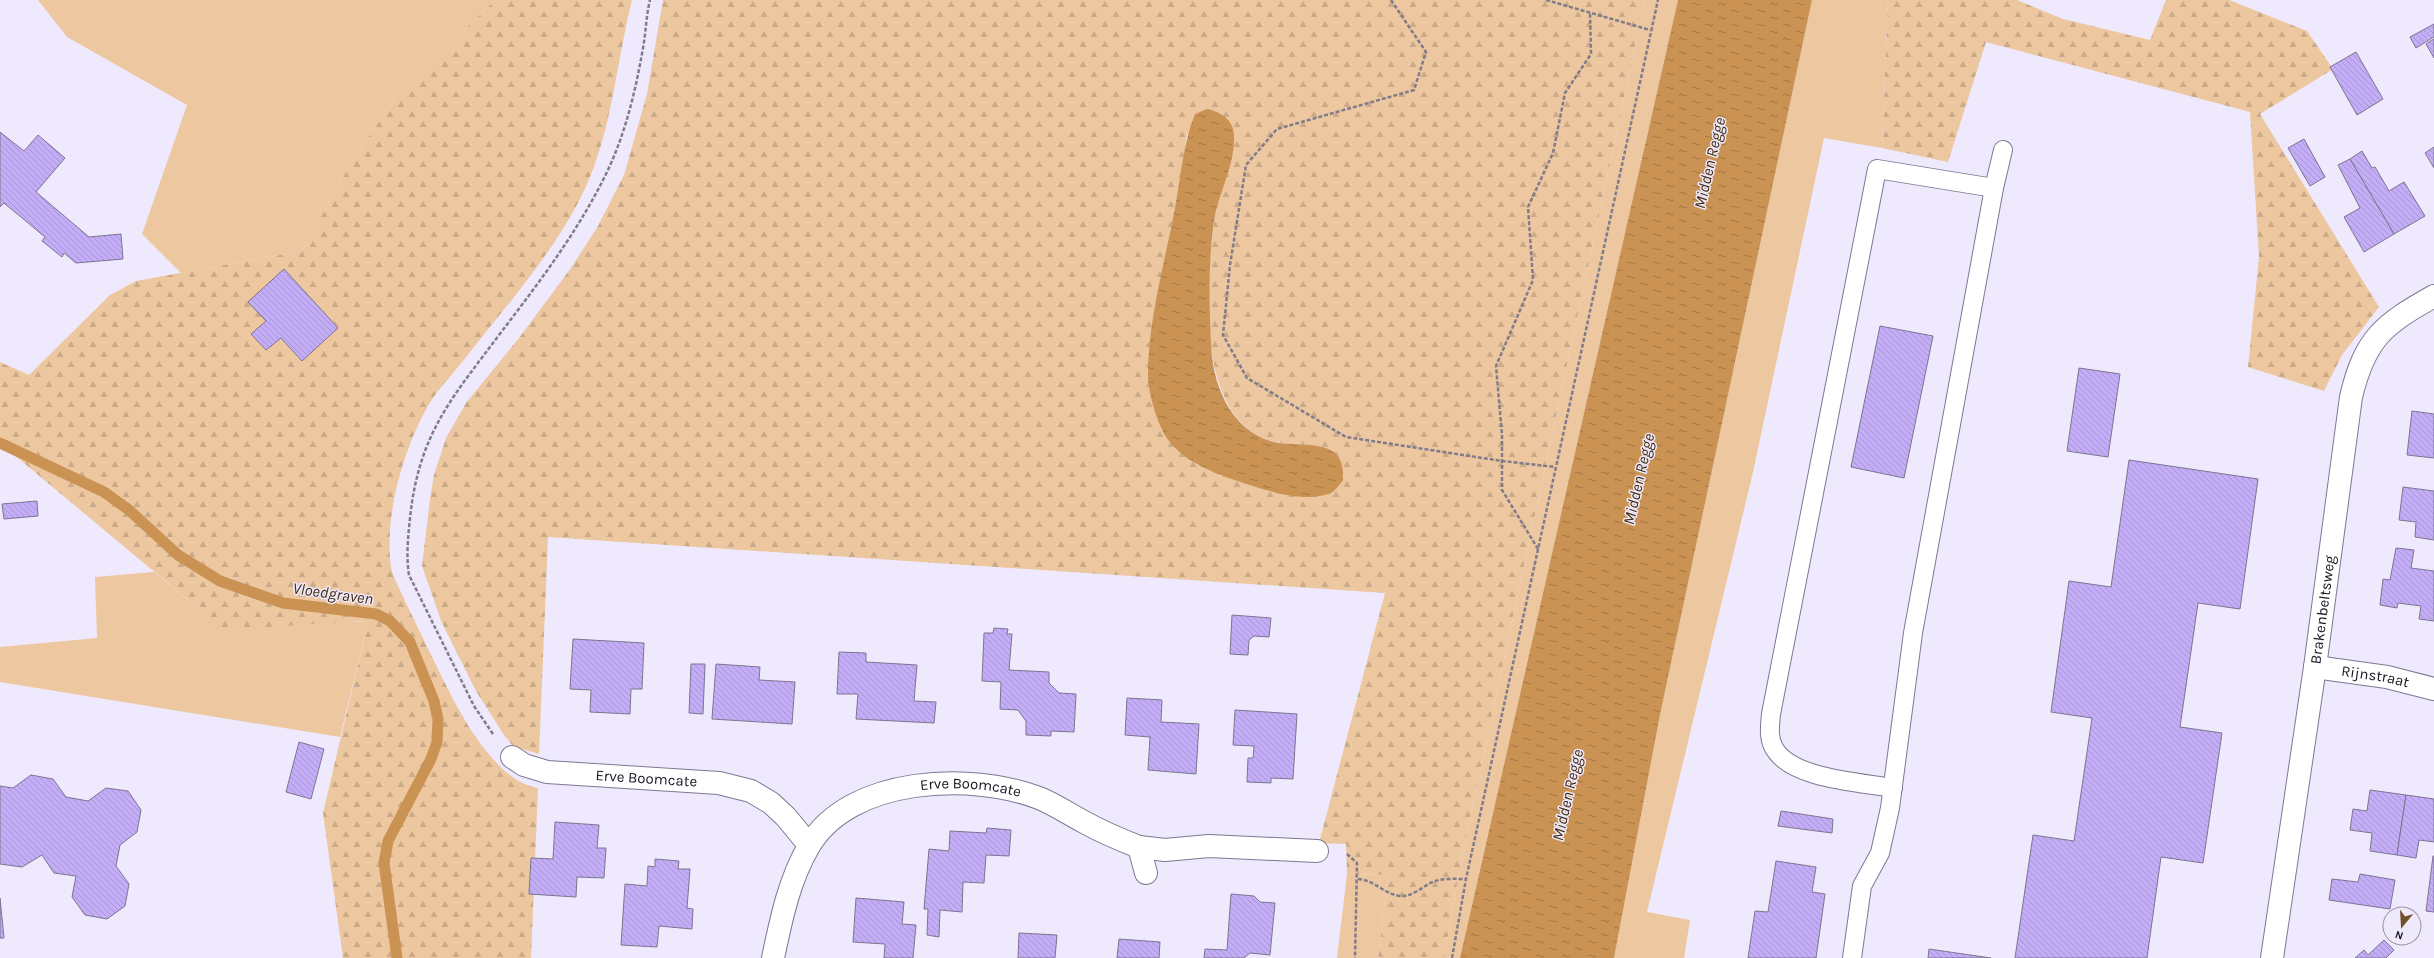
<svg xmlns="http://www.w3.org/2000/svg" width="2434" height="958" font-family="Karla,sans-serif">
<defs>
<pattern id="forest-firs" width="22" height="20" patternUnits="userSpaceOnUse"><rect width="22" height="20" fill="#edc79f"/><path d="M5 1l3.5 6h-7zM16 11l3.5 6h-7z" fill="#caaa88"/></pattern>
<pattern id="water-ripples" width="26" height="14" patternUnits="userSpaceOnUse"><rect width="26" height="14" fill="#ca9253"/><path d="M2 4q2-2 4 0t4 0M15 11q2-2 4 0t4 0" fill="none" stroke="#a37644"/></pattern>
<pattern id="building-back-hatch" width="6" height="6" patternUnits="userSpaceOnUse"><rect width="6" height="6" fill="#c3adf6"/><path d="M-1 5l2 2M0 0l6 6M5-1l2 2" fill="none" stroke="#a794d2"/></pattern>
</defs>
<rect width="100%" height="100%" fill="#eee9fc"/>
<g fill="#edc79f">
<polygon points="38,0 495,0 396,97 352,161 302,251 181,273 142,234 187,105 67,37"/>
<polygon points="1645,0 1678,0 1460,958 1444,958 1463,851"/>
<polygon points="1812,0 1888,0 1882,148 1824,138 1753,472 1647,912 1690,920 1684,958 1614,958 1660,715"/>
<polygon points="154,572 206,615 368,622 340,737 0,682 0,647 97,638 95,577"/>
<polygon points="1347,874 1388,875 1378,958 1337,958"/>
</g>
<g fill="url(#forest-firs)" fill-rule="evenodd">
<path d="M495,0H632C615,68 612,138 579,201C550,256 508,304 470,352C457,370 439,387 428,406C403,450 384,516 391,567C393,578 401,591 405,601C421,634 436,666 453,699C469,729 501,783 538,788L531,958H343L323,813L368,622L357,621L224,630L0,443V362L29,375L110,295L136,281L302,251L352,161L396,97Z"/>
<path d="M663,0H1645L1463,851L1444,958H1378L1388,875L1347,874L1346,844L1319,843L1385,593L548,537L539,754L513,746L504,735L476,691L442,623L422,566L430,499L434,475L446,438L466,403L519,338L571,268L598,226L624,175L647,94ZM1187,134L1231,158C1226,178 1218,198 1215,217C1206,277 1196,398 1255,434C1270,444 1290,444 1308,445L1275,493L1230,478L1196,464L1180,185Z"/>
<polygon points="1888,0 2017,0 2063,19 2150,40 2166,0 2229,0 2307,31 2333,69 2260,114 2379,307 2342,355 2324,391 2248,367 2259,257 2250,112 1986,42 1948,162 1882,148"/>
</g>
<g fill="url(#water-ripples)">
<polygon points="1678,0 1812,0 1660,715 1614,958 1460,958"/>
<path d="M1207,109C1221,112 1234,120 1234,136C1235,164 1220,190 1215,216C1208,257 1209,301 1211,343C1212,386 1232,434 1278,443C1293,445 1320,443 1332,451C1343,458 1343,469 1343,480C1340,484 1335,491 1331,493C1309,502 1277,494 1256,487C1228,478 1188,466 1169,441C1158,427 1148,393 1148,375C1148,320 1165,262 1175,208C1181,176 1183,144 1195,114Z"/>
</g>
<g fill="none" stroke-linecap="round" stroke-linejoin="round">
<polyline stroke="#ca9253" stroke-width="11" points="0,443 104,492 129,510 178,555 220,581 283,603 376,614 390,621 410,642 434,701 438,719 437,742 431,759 388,841 384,863 397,958"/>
</g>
<g fill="url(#building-back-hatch)" stroke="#7c7490">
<polygon points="2434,24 2434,37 2416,48 2410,37"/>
<polygon points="2434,39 2434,58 2426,44"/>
<polygon points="2356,52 2383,99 2357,115 2330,67"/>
<polygon points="0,132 24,151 38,135 65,158 36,192 89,237 121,234 123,259 76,263 64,253 62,257 42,241 45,237 4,203 0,207"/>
<polygon points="2304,139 2325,177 2310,186 2288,148"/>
<polygon points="2434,147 2434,168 2425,153"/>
<polygon points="2362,151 2372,168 2375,167 2389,191 2404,182 2425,216 2394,234 2350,159"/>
<polygon points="2350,159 2394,234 2364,252 2344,217 2360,208 2338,165"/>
<polygon points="284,269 338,328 302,361 281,338 266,350 251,334 266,321 248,302"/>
<polygon points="1880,326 1933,336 1904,478 1851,467"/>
<polygon points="2079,368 2120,374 2108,457 2067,451"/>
<polygon points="2412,411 2434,414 2434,458 2407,455"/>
<polygon points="2129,460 2258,479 2240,609 2198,603 2180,727 2222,733 2203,863 2161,857 2147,958 2015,958 2033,835 2074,841 2092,718 2051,712 2069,581 2111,587"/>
<polygon points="2403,487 2434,491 2434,540 2415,537 2416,522 2399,520"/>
<polygon points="37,501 38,516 4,519 2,504"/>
<polygon points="2396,548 2414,550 2411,568 2434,571 2434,621 2419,619 2421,606 2398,603 2397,608 2380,605 2383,579 2390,580"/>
<polygon points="1232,615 1271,618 1269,637 1254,636 1249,640 1248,655 1230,654"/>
<polygon points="994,628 1008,629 1007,634 1012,634 1009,670 1049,672 1049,683 1059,693 1076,694 1074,732 1051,731 1051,736 1026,735 1026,721 1018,710 1000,709 1001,682 982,681 984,633 993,633"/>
<polygon points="573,639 644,643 642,689 631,689 630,714 590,712 591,690 570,689"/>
<polygon points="839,652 866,653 866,662 917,665 914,701 936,702 934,723 856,719 858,694 837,694"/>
<polygon points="691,664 705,664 703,714 689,713"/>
<polygon points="716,664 760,667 759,680 795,682 792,724 712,719"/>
<polygon points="1127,698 1162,700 1161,722 1199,724 1196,774 1148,770 1150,737 1125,735"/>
<polygon points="1235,710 1297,714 1293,779 1271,778 1271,783 1247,782 1248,758 1253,758 1254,746 1233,745"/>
<polygon points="299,742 324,749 311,799 286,792"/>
<polygon points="31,775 53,779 66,797 88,801 106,788 128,791 141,810 137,832 120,845 116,866 129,884 125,906 107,919 85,915 72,897 76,876 54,873 42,855 22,867 0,864 0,786 13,788"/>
<polygon points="2370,790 2406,795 2397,855 2370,851 2372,833 2350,830 2353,809 2367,811"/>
<polygon points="2406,795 2434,799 2434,842 2419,840 2416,858 2397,855"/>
<polygon points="1781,811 1833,819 1832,833 1778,826"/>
<polygon points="555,822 599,825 597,848 606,848 604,878 577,877 576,897 529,894 531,858 553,859"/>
<polygon points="987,828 1011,830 1009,856 986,855 984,883 963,882 962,912 940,910 939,937 927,935 928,909 924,909 929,849 949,851 950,831 986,833"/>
<polygon points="2433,856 2434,856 2434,912 2426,911"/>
<polygon points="655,859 679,861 678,869 690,869 687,908 693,909 692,929 659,926 657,947 621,945 625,884 647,886 648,866 655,867"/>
<polygon points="1776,861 1816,867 1812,892 1825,894 1816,958 1748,958 1755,911 1768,912"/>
<polygon points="2360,874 2395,880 2390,909 2329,900 2332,879 2358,882"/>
<polygon points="1231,894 1254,896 1260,902 1275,903 1270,955 1250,953 1244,958 1204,958 1205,949 1227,950"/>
<polygon points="0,898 4,938 0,938"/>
<polygon points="856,898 904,902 902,924 916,925 913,958 884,958 885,944 853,942"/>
<polygon points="1019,933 1057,935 1055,958 1018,958"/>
<polygon points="1119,939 1160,942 1159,958 1117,958"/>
<polygon points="2384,940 2394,950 2386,958 2355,958 2364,950 2368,955"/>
<polygon points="1929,949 1991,958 1928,958"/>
</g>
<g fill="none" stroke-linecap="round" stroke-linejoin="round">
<defs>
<g id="service">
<path d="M1893,788C1860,782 1791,779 1774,748C1768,738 1770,725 1771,714L1877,169L1994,188"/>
<polyline points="1852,958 1862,886 1880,853 1890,808 1913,633 1994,188 2003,150"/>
</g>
<g id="minor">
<path id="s1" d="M2315,667L2387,677L2434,689"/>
<path id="s2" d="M512,757L524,765L547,772L719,783L751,791L771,803L786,817L809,845"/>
<polyline points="1139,847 1165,850 1209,846 1317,851"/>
<path id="s3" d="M773,958C781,920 789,880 809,846C850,776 972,772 1039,798C1054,804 1069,814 1084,822C1102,832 1121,840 1139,847L1146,873"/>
<path id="s4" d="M2272,958L2315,667L2351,397C2365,338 2384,324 2434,296"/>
</g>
</defs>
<use href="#service" stroke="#7f7793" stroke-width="20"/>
<use href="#minor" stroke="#7f7793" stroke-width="24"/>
<g stroke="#807c8b" stroke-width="2.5" stroke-dasharray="4 2" stroke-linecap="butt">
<polyline points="1391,0 1426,52 1414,90 1277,129 1246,165 1230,265 1223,335 1247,378 1346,437 1502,461 1555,467"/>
<polyline points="1546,0 1650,30"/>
<polyline points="1538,549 1502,490 1502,435 1496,366 1533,280 1528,207 1553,153 1565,93 1591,54 1590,13"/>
<path d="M493,734L474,706L409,575C406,556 408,537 410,518C419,432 453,397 502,331C538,284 575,235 602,182C624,140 635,94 643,48C646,32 646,16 650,0"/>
<polyline points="1347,854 1357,863 1355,958"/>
<path d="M1358,879C1375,880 1385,895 1401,896C1413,897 1424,885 1435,881C1445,878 1456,879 1466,879"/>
<polyline points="1452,958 1466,879 1658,0"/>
</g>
<use href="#service" stroke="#fff" stroke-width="18"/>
<use href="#minor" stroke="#fff" stroke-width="22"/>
</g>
<g text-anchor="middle" stroke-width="3" stroke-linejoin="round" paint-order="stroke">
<g font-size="15" fill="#17141f" stroke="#eee9fc">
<text dy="5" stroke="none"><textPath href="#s4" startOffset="352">Brakenbeltsweg</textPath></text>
<text dy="5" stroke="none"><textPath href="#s1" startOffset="61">Rijnstraat</textPath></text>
<text dy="5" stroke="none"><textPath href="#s2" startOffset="138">Erve Boomcate</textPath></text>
<text dy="5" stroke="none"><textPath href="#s3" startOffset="300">Erve Boomcate</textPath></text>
</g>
<g font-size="16" font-style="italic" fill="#422b0f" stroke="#eee9fc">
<text transform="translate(1709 163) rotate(-77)" y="6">Midden Regge</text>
<text transform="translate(1638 479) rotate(-77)" y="6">Midden Regge</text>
<text transform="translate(333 593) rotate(8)" y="6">Vloedgraven</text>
<text transform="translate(1567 795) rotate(-77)" y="6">Midden Regge</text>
</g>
</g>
<g transform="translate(2402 926) rotate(198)"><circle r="19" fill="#eee9fc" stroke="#9894a4"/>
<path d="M0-3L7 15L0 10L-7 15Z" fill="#735029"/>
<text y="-6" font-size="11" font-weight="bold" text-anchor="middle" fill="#17141f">N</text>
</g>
</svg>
